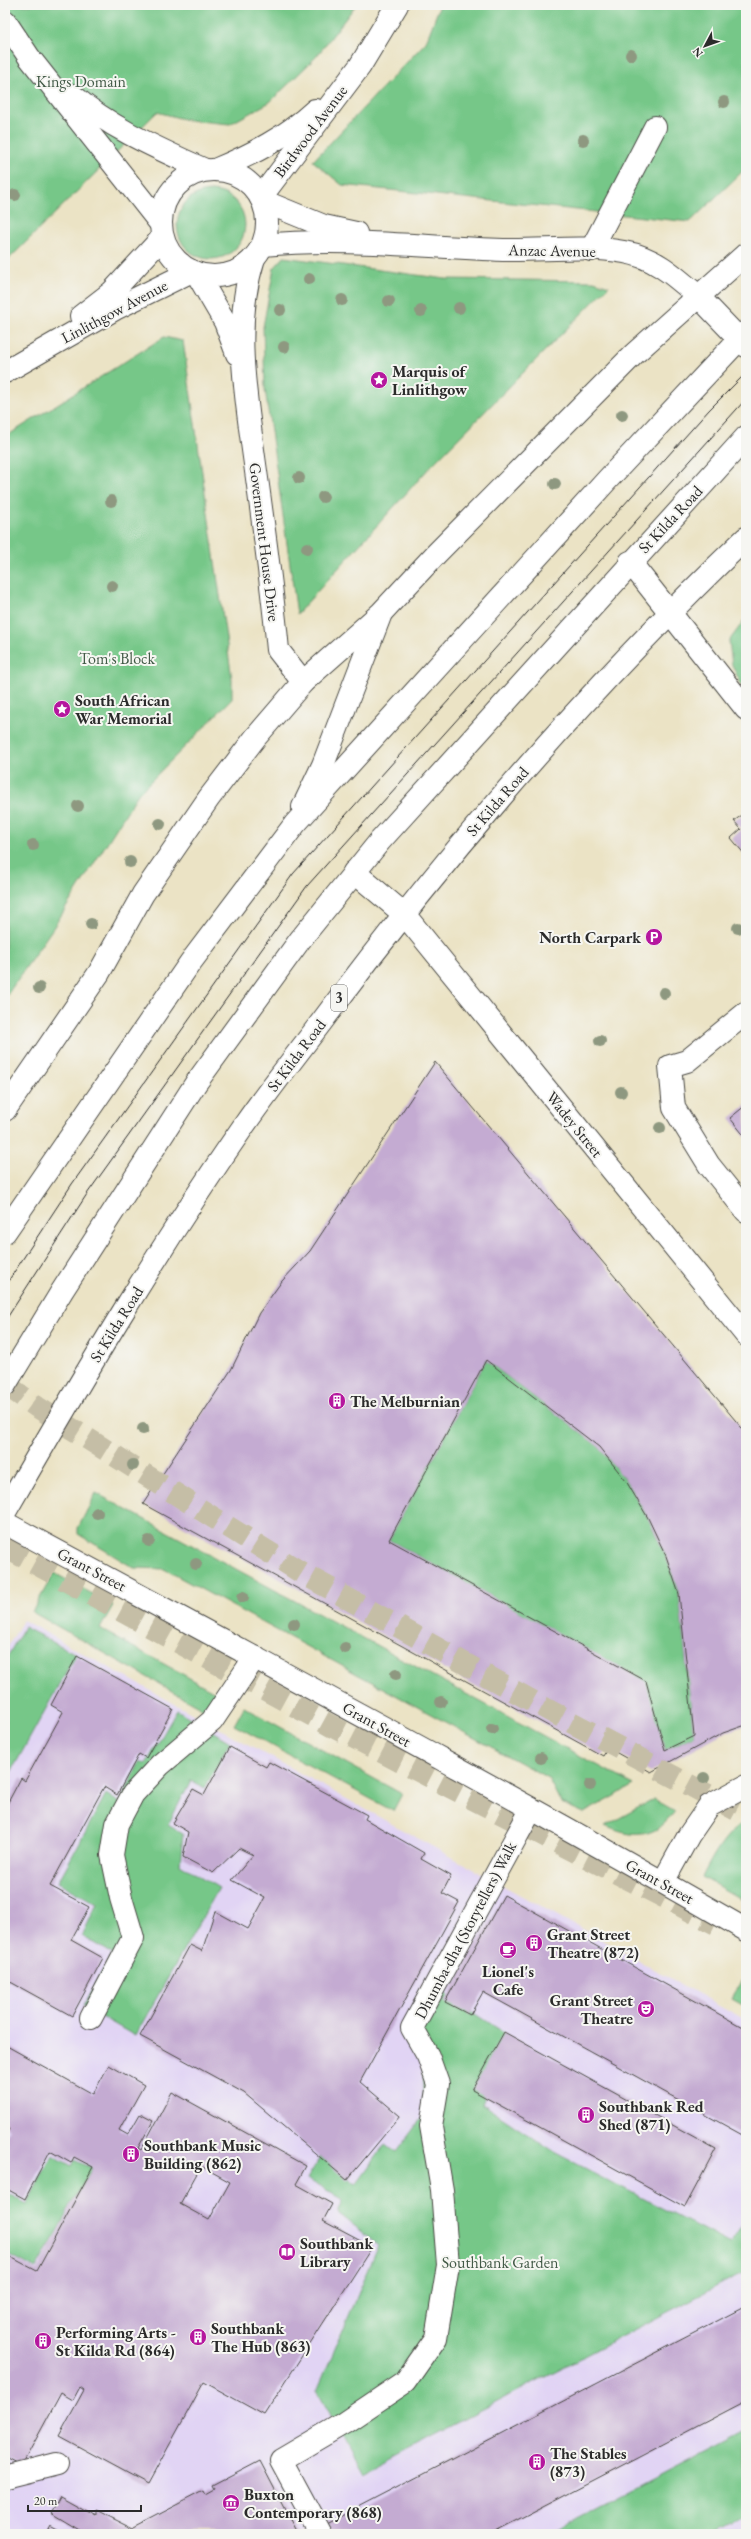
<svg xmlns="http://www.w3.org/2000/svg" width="751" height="2539" font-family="'EB Garamond',serif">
<rect width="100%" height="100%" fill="#f6f6f2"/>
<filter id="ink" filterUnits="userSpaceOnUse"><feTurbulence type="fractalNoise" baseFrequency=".025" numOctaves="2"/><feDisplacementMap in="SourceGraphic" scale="8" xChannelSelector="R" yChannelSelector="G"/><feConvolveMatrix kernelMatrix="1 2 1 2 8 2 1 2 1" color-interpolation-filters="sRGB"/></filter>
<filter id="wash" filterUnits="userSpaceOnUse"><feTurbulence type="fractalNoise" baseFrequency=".012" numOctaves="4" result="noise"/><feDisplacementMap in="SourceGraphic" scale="16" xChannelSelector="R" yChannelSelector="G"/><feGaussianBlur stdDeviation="0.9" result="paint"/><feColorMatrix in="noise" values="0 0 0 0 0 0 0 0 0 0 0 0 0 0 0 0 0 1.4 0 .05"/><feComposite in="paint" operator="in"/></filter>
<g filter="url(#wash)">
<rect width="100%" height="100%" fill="#ebe3c5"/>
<polygon fill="#e1d4f4" points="23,1620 746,2020 746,2534 5,2534 5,1652"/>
<g fill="#76c788" stroke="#50795a">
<polygon points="5,5 356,5 316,57 270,102 230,124 187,120 157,112 5,263"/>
<polygon points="440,5 746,5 746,168 690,222 342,185 313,161 426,42"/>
<circle cx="211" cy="225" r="34"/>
<polygon points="284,257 446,279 594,281 609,286 430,467 297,614 265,389 263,327 274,268"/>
<polygon points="164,337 183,341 232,679 232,699 138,794 55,925 5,998 5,437"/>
<polygon points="746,618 746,683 742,686 732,665 729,641"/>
<polygon points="486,1360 599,1447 626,1481 648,1518 666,1556 679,1594 694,1736 665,1750 645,1681 389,1540"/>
<polygon points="96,1493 634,1785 584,1813 561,1803 548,1778 164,1569 134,1568 78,1534 78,1528"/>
<polygon points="54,1573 113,1605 100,1629 217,1693 207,1711 32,1612"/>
<polygon points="24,1627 76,1654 5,1783 5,1661"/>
<polygon points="244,1707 402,1794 393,1811 234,1725"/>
<polygon points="177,1710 230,1742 205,1788 191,1780 168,1825 183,1834 180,1864 219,1888 135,2036 83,2006 112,1954 82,1936 97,1904 58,1882 106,1794 120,1803 140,1761 146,1764"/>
<path d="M654,1799L675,1811C656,1839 633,1839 605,1826Z"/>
<path d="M746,1821V1902L702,1877C713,1856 725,1832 746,1821Z"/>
<polygon points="742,1981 746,1983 746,2007 732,1999"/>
<polygon points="443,1992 509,2036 482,2104 552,2151 731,2244 746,2221 746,2271 363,2472 317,2391 379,2245 338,2213 343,2200 307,2179 320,2157 356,2184 385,2144 396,2152 424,2115 422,2062 406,2044"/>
<polygon points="52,2155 72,2166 75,2160 92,2168 36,2269 5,2252 5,2192 27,2204"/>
<polygon points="746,2430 746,2515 710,2534 548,2534"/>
</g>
<g id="blocks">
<g fill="#c4abd2" fill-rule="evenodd">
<polygon points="746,812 746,856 731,838 741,829 734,821"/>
<path d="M435,1062L746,1433V1725L723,1733L651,1772L608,1748L603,1756L143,1504L231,1370L259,1313L282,1281L310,1251ZM486,1360L599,1447L626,1481L648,1518L666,1556L679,1594L694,1736L665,1750L646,1681L389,1540Z"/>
<polygon points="746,1105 746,1138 730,1118"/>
<polygon points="77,1656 173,1709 146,1758 139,1754 117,1795 104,1787 50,1886 89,1907 71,1940 103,1958 72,2016 5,1979 5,1808 21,1778 25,1781 63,1712 51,1705"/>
<polygon points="230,1747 266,1767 269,1762 367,1815 365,1819 424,1853 421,1859 451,1876 442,1893 459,1902 360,2082 400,2116 347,2180 244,2093 140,2036 190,1945 202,1951 215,1911 248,1929 265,1898 232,1880 253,1855 239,1848 213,1873 183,1857 188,1832 173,1823 193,1789 204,1795"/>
<polygon points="504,1895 746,2029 746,2137 483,1992 470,2015 445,2002"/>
<polygon points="504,2032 716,2149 685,2207 472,2090"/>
<path d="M5,2045L93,2094L109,2065L144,2085L119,2130L128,2135L140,2114L153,2121L138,2148L141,2150L172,2092L306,2166L296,2184L332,2204L323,2221L372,2247L264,2415L204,2382L148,2484L59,2436L84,2390L80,2387L73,2400L61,2393L22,2465L5,2456V2254L37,2271L93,2167L74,2157L71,2163L50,2151L25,2199L5,2188V2136L9,2129L5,2126ZM201,2166L230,2182L209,2220L180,2204Z"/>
<polygon points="746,2306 746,2401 490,2534 333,2534 327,2524"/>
<polygon points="260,2461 298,2534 86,2534 51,2513 60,2496 96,2516 96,2510 132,2528 203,2491 205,2495 214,2490 212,2486"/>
<polygon points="50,2525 67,2534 45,2534"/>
</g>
</g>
</g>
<g filter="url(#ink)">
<use href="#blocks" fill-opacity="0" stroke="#484742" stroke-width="1"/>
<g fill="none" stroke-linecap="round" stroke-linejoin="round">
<g stroke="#c5bea6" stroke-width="22" stroke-dasharray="22 11" stroke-linecap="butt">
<polyline points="5,1384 37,1407 302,1573 552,1712 746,1815"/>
<polyline points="5,1547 333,1727 716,1924"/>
</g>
<defs>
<g id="minor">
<polyline points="5,21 29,57 160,223"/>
<path d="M72,95C112,129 157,148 205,170"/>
<path d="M217,169C253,154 286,137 315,110"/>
<circle cx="214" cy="223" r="53"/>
<polyline points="261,197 360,66 397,5"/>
<polyline points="263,201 324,226 356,233"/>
<path d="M263,245C343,237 423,247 503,250C543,251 585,245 624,252C655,257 676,277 699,297"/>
<polyline points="591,250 655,127"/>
<path d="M254,258C233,323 245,391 254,457C263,521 272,586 278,650L303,682"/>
<polyline points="197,274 225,322 237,354"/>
<polyline points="81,316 112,292 162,238"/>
<polyline points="5,372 115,309 192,271"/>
<polyline points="630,562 746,709"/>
<polyline points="404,914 746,1335"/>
<polyline points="746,1013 687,1061 670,1066 674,1108 709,1165 746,1211"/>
<path d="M5,1523C253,1657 502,1789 746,1930"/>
<polyline points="663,1882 689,1835 709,1806 746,1786"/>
<polyline points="91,2018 133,1938 121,1898 112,1855 117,1824 133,1794 160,1765 212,1721 255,1657"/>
<polyline points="5,2477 57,2464"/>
<polyline points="321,2534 281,2460 344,2423 405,2382 436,2338 448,2265 442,2190 431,2126 438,2084 428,2056 412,2028 531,1810"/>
</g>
<g id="major">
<polyline points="699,297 746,346"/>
<polyline points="303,807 323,765 380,616"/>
<polyline points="354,872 404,914"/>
<polyline points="5,1110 99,973 143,894 209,798 255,738 303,682 381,613 436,554 634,354 746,254"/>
<polyline points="5,1232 190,963 295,824 608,479 746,332"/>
<polyline points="5,1385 62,1291 196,1083 300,940 380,841 746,437"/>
<path d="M5,1512C81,1380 158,1249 245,1124C270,1088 297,1054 323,1020C451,848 591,686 746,538"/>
</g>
</defs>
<use href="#minor" stroke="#484742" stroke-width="24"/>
<use href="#major" stroke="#484742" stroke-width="24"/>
<use href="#minor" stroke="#fff" stroke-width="22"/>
<use href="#major" stroke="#fff" stroke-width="22"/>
<g stroke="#2b2b2b" stroke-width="1">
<polyline points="5,1286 72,1184 293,874 709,410 746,373"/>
<polyline points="5,1321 87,1194 307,886 746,399"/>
</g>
</g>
<g fill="#8e9880">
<circle cx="631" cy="55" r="6"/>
<circle cx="724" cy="102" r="6"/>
<circle cx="583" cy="140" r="6"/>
<circle cx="15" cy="195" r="6"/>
<circle cx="309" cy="279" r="6"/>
<circle cx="342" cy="300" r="6"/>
<circle cx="389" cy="301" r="6"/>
<circle cx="459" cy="308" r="6"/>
<circle cx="280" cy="310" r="6"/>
<circle cx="421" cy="311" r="6"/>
<circle cx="284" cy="347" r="6"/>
<circle cx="622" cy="415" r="6"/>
<circle cx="299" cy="478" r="6"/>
<circle cx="555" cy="484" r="6"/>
<circle cx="323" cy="497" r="6"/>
<circle cx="111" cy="501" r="6"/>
<circle cx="307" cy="548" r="6"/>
<circle cx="112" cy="586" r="6"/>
<circle cx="78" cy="806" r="6"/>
<circle cx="160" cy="824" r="6"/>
<circle cx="33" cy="845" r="6"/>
<circle cx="130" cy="862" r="6"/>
<circle cx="91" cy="924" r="6"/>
<circle cx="738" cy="928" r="6"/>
<circle cx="39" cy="988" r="6"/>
<circle cx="664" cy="993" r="6"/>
<circle cx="600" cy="1041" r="6"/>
<circle cx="621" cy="1092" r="6"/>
<circle cx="660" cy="1128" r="6"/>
<circle cx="143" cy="1429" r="6"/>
<circle cx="133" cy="1465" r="6"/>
<circle cx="97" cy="1513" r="6"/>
<circle cx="149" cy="1541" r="6"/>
<circle cx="196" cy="1564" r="6"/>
<circle cx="243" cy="1597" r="6"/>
<circle cx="294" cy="1624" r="6"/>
<circle cx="345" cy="1648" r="6"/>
<circle cx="396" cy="1674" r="6"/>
<circle cx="441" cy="1702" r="6"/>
<circle cx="492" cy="1729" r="6"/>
<circle cx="541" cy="1758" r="6"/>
<circle cx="704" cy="1778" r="6"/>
<circle cx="590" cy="1785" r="6"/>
</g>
</g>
<defs>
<symbol id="sight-disc" viewBox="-11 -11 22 22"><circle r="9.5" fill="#b5179e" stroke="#f6f6f2"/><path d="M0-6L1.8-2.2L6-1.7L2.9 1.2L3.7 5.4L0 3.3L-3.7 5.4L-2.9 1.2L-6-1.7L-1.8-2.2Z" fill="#fff"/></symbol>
<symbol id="parking-disc" viewBox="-11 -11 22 22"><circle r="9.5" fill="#b5179e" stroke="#f6f6f2"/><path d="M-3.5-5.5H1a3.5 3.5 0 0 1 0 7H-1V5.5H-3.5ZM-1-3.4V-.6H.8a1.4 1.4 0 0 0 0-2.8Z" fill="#fff"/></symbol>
<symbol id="building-disc" viewBox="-11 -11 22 22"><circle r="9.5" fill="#b5179e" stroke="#f6f6f2"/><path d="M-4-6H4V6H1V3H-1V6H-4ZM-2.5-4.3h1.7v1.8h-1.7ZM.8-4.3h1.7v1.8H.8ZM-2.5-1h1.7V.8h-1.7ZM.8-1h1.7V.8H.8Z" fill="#fff"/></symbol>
<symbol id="cafe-disc" viewBox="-11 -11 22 22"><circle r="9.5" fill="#b5179e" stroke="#f6f6f2"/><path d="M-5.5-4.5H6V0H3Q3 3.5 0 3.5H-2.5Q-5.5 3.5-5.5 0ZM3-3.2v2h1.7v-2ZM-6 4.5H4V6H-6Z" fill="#fff"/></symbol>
<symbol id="theatre-disc" viewBox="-11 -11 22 22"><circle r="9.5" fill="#b5179e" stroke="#f6f6f2"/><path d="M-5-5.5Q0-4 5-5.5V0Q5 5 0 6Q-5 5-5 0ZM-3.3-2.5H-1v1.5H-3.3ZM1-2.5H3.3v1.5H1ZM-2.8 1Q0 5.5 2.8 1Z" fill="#fff"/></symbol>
<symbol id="library-disc" viewBox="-11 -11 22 22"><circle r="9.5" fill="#b5179e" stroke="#f6f6f2"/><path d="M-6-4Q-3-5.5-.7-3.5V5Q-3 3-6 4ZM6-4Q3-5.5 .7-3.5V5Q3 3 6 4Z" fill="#fff"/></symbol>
<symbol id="museum-disc" viewBox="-11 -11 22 22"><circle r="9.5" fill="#b5179e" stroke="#f6f6f2"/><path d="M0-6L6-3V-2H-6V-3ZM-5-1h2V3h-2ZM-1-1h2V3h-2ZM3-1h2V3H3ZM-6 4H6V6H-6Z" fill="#fff"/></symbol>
</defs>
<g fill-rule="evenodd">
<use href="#sight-disc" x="369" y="370" width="20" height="20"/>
<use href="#sight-disc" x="52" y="699" width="20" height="20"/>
<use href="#parking-disc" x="644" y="927" width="20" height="20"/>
<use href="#building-disc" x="327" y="1391" width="20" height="20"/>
<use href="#building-disc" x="524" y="1933" width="20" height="20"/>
<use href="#cafe-disc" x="498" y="1940" width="20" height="20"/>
<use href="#theatre-disc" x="636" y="1999" width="20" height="20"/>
<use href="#building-disc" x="576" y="2105" width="20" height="20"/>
<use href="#building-disc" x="121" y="2144" width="20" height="20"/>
<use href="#library-disc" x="277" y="2242" width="20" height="20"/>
<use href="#building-disc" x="188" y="2327" width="20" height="20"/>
<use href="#building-disc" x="33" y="2331" width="20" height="20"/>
<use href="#building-disc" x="527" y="2452" width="20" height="20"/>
<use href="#museum-disc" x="221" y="2493" width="20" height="20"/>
</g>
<g text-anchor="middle" stroke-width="4" stroke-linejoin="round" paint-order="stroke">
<rect fill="#f6f6f2" stroke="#686867" stroke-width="1" x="331" y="985" width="16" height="26" rx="3"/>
<g font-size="15" font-weight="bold" fill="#2b2b2b">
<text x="339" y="1003">3</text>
</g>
<g font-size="16" fill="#425a47" stroke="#f6f6f2">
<text x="81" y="87">Kings Domain</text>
<text x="117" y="664">Tom's Block</text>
<text x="500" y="2268">Southbank Garden</text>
</g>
<g font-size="16" fill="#2b2b2b" stroke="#f6f6f2">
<text transform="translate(310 131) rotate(-53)" y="6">Birdwood Avenue</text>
<text transform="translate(552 250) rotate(1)" y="6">Anzac Avenue</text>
<text transform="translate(114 311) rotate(-28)" y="6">Linlithgow Avenue</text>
<text transform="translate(670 519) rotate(-47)" y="6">St Kilda Road</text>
<text transform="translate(265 542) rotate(83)" y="6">Government House Drive</text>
<text transform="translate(497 801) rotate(-49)" y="6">St Kilda Road</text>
<text transform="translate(296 1055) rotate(-53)" y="6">St Kilda Road</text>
<text transform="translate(575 1124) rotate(51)" y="6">Wadey Street</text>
<text transform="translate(116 1324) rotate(-58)" y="6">St Kilda Road</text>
<text transform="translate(92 1569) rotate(28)" y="6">Grant Street</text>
<text transform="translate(377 1724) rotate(29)" y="6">Grant Street</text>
<text transform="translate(660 1881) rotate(29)" y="6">Grant Street</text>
<text transform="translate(465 1930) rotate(-62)" y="6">Dhumba-dha (Storytellers) Walk</text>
</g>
<g font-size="16" font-weight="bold" fill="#2b2b2b" stroke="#f6f6f2" text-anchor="start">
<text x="392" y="377">Marquis of<tspan x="392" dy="18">Linlithgow</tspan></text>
<text x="75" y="706">South African<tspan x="75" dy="18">War Memorial</tspan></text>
<text x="641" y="943" text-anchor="end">North Carpark</text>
<text x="350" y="1407">The Melburnian</text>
<text x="547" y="1940">Grant Street<tspan x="547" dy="18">Theatre (872)</tspan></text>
<text x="508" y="1977" text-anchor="middle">Lionel's<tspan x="508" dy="18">Cafe</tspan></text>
<text x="633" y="2006" text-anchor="end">Grant Street<tspan x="633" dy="18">Theatre</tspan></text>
<text x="599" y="2112">Southbank Red<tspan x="599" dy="18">Shed (871)</tspan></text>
<text x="144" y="2151">Southbank Music<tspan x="144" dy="18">Building (862)</tspan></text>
<text x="300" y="2249">Southbank<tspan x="300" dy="18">Library</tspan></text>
<text x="211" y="2334">Southbank<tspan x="211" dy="18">The Hub (863)</tspan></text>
<text x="56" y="2338">Performing Arts -<tspan x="56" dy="18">St Kilda Rd (864)</tspan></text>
<text x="550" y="2459">The Stables<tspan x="550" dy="18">(873)</tspan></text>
<text x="244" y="2500">Buxton<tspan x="244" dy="18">Contemporary (868)</tspan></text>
</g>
</g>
<rect width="751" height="2539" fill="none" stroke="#f6f6f2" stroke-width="20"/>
<g transform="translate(705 46) rotate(229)" stroke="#f6f6f2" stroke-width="3" paint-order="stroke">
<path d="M0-3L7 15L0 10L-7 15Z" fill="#2b2b2b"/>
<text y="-6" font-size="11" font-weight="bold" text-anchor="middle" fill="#2b2b2b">N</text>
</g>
<path d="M28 2505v6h113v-6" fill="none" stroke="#2b2b2b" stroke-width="2"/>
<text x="34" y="2505" font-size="12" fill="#2b2b2b" stroke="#f6f6f2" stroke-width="3" paint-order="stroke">20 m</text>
</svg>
